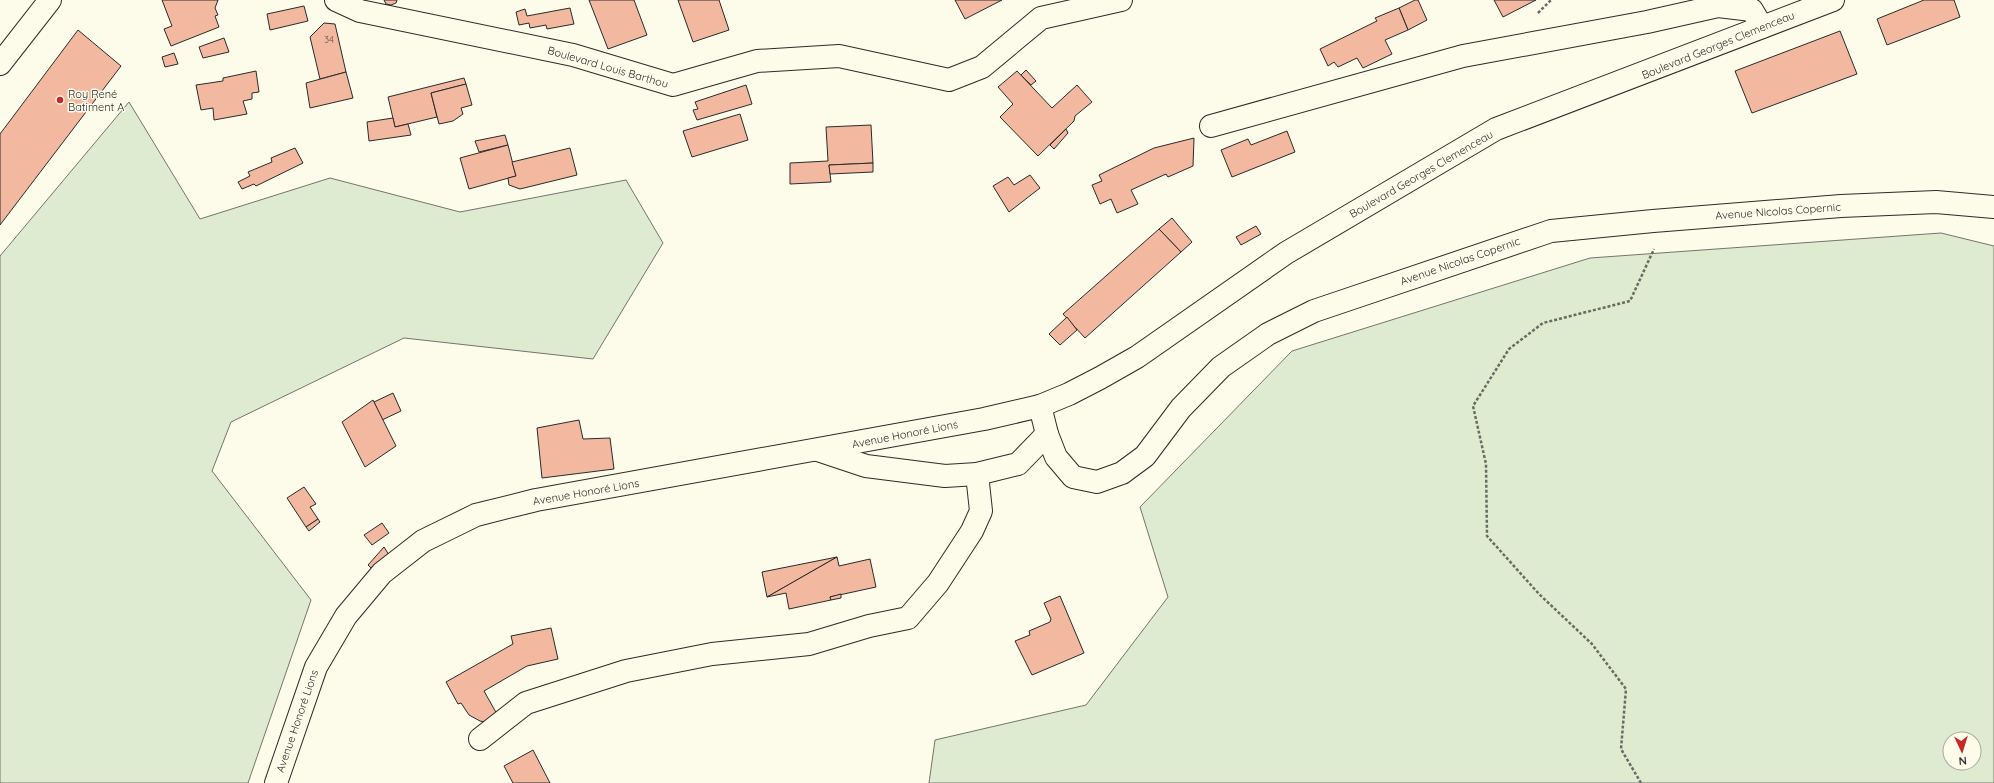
<svg xmlns="http://www.w3.org/2000/svg" width="1994" height="783" font-family="Quicksand,sans-serif">
<rect width="100%" height="100%" fill="#fdfbea"/>
<g fill="#deebd1" stroke="#74746e" fill-rule="evenodd">
<polygon points="129,102 200,219 330,178 460,212 626,180 663,243 593,359 404,338 231,422 212,471 311,600 248,783 0,783 0,256"/>
<path d="M1941,233L1994,246V783H929L935,740L1086,705L1168,597L1140,507L1292,351L1590,258ZM1950,739H1974V763H1950Z"/>
</g>
<g fill="#f2b8a0" stroke="#2b2b2b">
<polygon points="162,0 218,0 215,8 218,15 215,16 219,27 171,46 164,29 172,26"/>
<polygon points="384,0 397,0 396,3 391,5 386,4"/>
<polygon points="589,0 634,0 647,35 608,49"/>
<polygon points="678,0 719,0 729,30 693,42"/>
<polygon points="955,0 1002,0 965,19"/>
<polygon points="1415,0 1418,0 1427,20 1408,30 1399,8"/>
<polygon points="1494,0 1536,0 1503,17"/>
<polygon points="1924,0 1954,0 1960,17 1887,45 1877,19"/>
<polygon points="304,6 308,21 270,30 267,14"/>
<polygon points="570,8 574,24 547,29 546,25 530,28 529,23 519,25 516,12 525,9 527,16"/>
<polygon points="1399,8 1408,30 1385,40 1392,54 1363,68 1357,58 1338,67 1334,62 1328,66 1320,49 1377,21 1375,18"/>
<polygon points="324,23 335,24 346,72 320,79 310,37"/>
<polygon points="78,30 121,66 0,225 0,134"/>
<polygon points="1840,31 1857,74 1752,113 1735,71"/>
<polygon points="224,38 229,52 203,58 199,47"/>
<polygon points="174,53 178,64 165,67 162,57"/>
<polygon points="1026,70 1036,81 1031,85 1021,75"/>
<polygon points="256,71 259,92 252,93 252,99 243,101 247,114 214,120 213,108 201,110 196,85 223,81 223,78"/>
<polygon points="1017,71 1052,108 1077,85 1092,102 1075,116 1074,121 1038,156 1000,117 1013,104 998,87"/>
<polygon points="346,72 353,98 310,108 306,83"/>
<polygon points="464,78 466,84 431,93 437,117 395,127 388,97"/>
<polygon points="466,84 472,105 461,108 463,114 453,121 439,124 431,93"/>
<polygon points="746,85 752,104 697,120 693,110 698,109 695,102"/>
<polygon points="740,114 748,140 692,157 683,131"/>
<polygon points="393,118 395,127 408,124 411,135 369,141 367,122"/>
<polygon points="871,125 873,163 829,165 831,182 790,184 790,163 828,161 826,127"/>
<polygon points="1066,129 1068,133 1054,149 1050,145"/>
<polygon points="1287,131 1295,152 1232,177 1221,150 1248,139 1251,145"/>
<polygon points="505,135 508,145 479,152 475,141"/>
<polygon points="1194,138 1193,166 1168,177 1166,174 1131,190 1138,204 1117,213 1111,199 1100,204 1092,185 1102,181 1099,175 1154,148"/>
<polygon points="508,145 516,176 469,189 460,158"/>
<polygon points="295,148 303,163 256,186 254,184 242,189 238,182 250,176 248,172 272,162 271,158"/>
<polygon points="570,148 577,175 520,189 509,185 508,178 516,176 512,162"/>
<polygon points="873,163 873,172 830,174 829,165"/>
<polygon points="1030,175 1040,188 1009,212 993,186 1008,177 1014,185"/>
<polygon points="1172,218 1192,242 1181,252 1159,229"/>
<polygon points="1256,226 1261,234 1241,245 1236,237"/>
<polygon points="1159,229 1181,252 1085,338 1063,314"/>
<polygon points="1067,317 1077,330 1060,345 1049,334"/>
<polygon points="393,393 401,411 382,420 374,402"/>
<polygon points="373,400 396,446 365,467 342,422"/>
<polygon points="579,420 583,439 610,438 614,469 542,478 537,428"/>
<polygon points="304,487 316,504 310,507 318,519 306,527 287,498"/>
<polygon points="318,519 320,522 309,531 306,527"/>
<polygon points="382,523 389,533 372,545 364,535"/>
<polygon points="384,547 389,555 374,571 368,565"/>
<polygon points="837,557 767,597 762,572"/>
<polygon points="837,557 839,566 870,559 876,587 830,597 831,600 789,609 786,593 767,597"/>
<polygon points="841,594 841,598 831,600 830,597"/>
<polygon points="1060,596 1084,653 1032,675 1015,641 1030,635 1029,631 1050,622 1051,619 1044,603"/>
<polygon points="551,628 558,659 527,666 484,691 498,716 485,722 480,721 469,715 461,703 458,704 446,682 513,644 511,636"/>
<polygon points="533,750 550,783 513,783 504,766"/>
</g>
<g fill="none" stroke-linecap="round" stroke-linejoin="round">
<defs>
<g id="minor">
<polyline points="336,0 360,11 573,55 673,85 757,61 839,56 949,80 982,67 1041,18 1121,0"/>
<polyline points="0,64 50,0"/>
<polyline points="1211,126 1463,56 1647,22 1718,6 1752,10 1762,27"/>
<polyline points="818,450 866,466 945,476 977,474 1018,464 1047,434"/>
<polyline points="480,739 526,703 626,671 712,654 809,644 869,626 908,618 938,583 972,531 981,511 977,474"/>
</g>
<polyline id="tertiary" points="1040,406 1047,434 1056,457 1073,477 1097,482 1122,473 1145,456 1181,408 1221,367 1268,334 1314,311 1551,231 1653,221 1841,206 1936,202 1994,207"/>
<polyline id="secondary" points="276,783 316,667 346,616 382,573 423,541 476,515 536,500 984,419 1040,406 1069,394 1100,378 1137,357 1286,253 1496,129 1833,0"/>
</defs>
<use href="#minor" stroke="#2b2b2b" stroke-width="24"/>
<use href="#tertiary" stroke="#2b2b2b" stroke-width="24"/>
<use href="#secondary" stroke="#2b2b2b" stroke-width="24"/>
<g stroke="#6a6964" stroke-width="2.5" stroke-dasharray="3 2" stroke-linecap="butt">
<polyline points="1538,13 1551,0"/>
<polyline points="1641,783 1621,749 1626,689 1592,644 1539,594 1487,536 1486,464 1473,406 1509,349 1543,323 1630,301 1654,249"/>
</g>
<use href="#minor" stroke="#fdfbea" stroke-width="22"/>
<use href="#tertiary" stroke="#fdfbea" stroke-width="22"/>
<use href="#secondary" stroke="#fdfbea" stroke-width="22"/>
</g>
<circle fill="#c62828" stroke="#fdfbea" stroke-width="1.5" cx="60" cy="100" r="4"/>
<g text-anchor="middle" stroke-width="3" stroke-linejoin="round" paint-order="stroke">
<g font-size="9" fill="#5d4e48">
<text x="329" y="43">34</text>
</g>
<g font-size="11" fill="#2b2b2b" stroke="#fdfbea">
<text transform="translate(1718 45) rotate(-22)" y="4">Boulevard Georges Clemenceau</text>
<text transform="translate(608 67) rotate(16)" y="4">Boulevard Louis Barthou</text>
<text transform="translate(1421 174) rotate(-30)" y="4">Boulevard Georges Clemenceau</text>
<text transform="translate(1778 211) rotate(-4)" y="4">Avenue Nicolas Copernic</text>
<text transform="translate(1460 261) rotate(-19)" y="4">Avenue Nicolas Copernic</text>
<text transform="translate(905 434) rotate(-11)" y="4">Avenue Honoré Lions</text>
<text transform="translate(586 492) rotate(-10)" y="4">Avenue Honoré Lions</text>
<text transform="translate(297 721) rotate(-71)" y="4">Avenue Honoré Lions</text>
</g>
<g font-size="11" fill="#2b2b2b" stroke="#fdfbea" text-anchor="start">
<text x="68" y="98">Roy René<tspan x="68" dy="13">Batiment A</tspan></text>
</g>
</g>
<g transform="translate(1962 751) rotate(176)"><circle r="19" fill="#fdfbea" stroke="#a9a89e"/>
<path d="M0-3L7 15L0 10L-7 15Z" fill="#c62828"/>
<text y="-6" font-size="11" font-weight="bold" text-anchor="middle" fill="#2b2b2b">N</text>
</g>
</svg>
